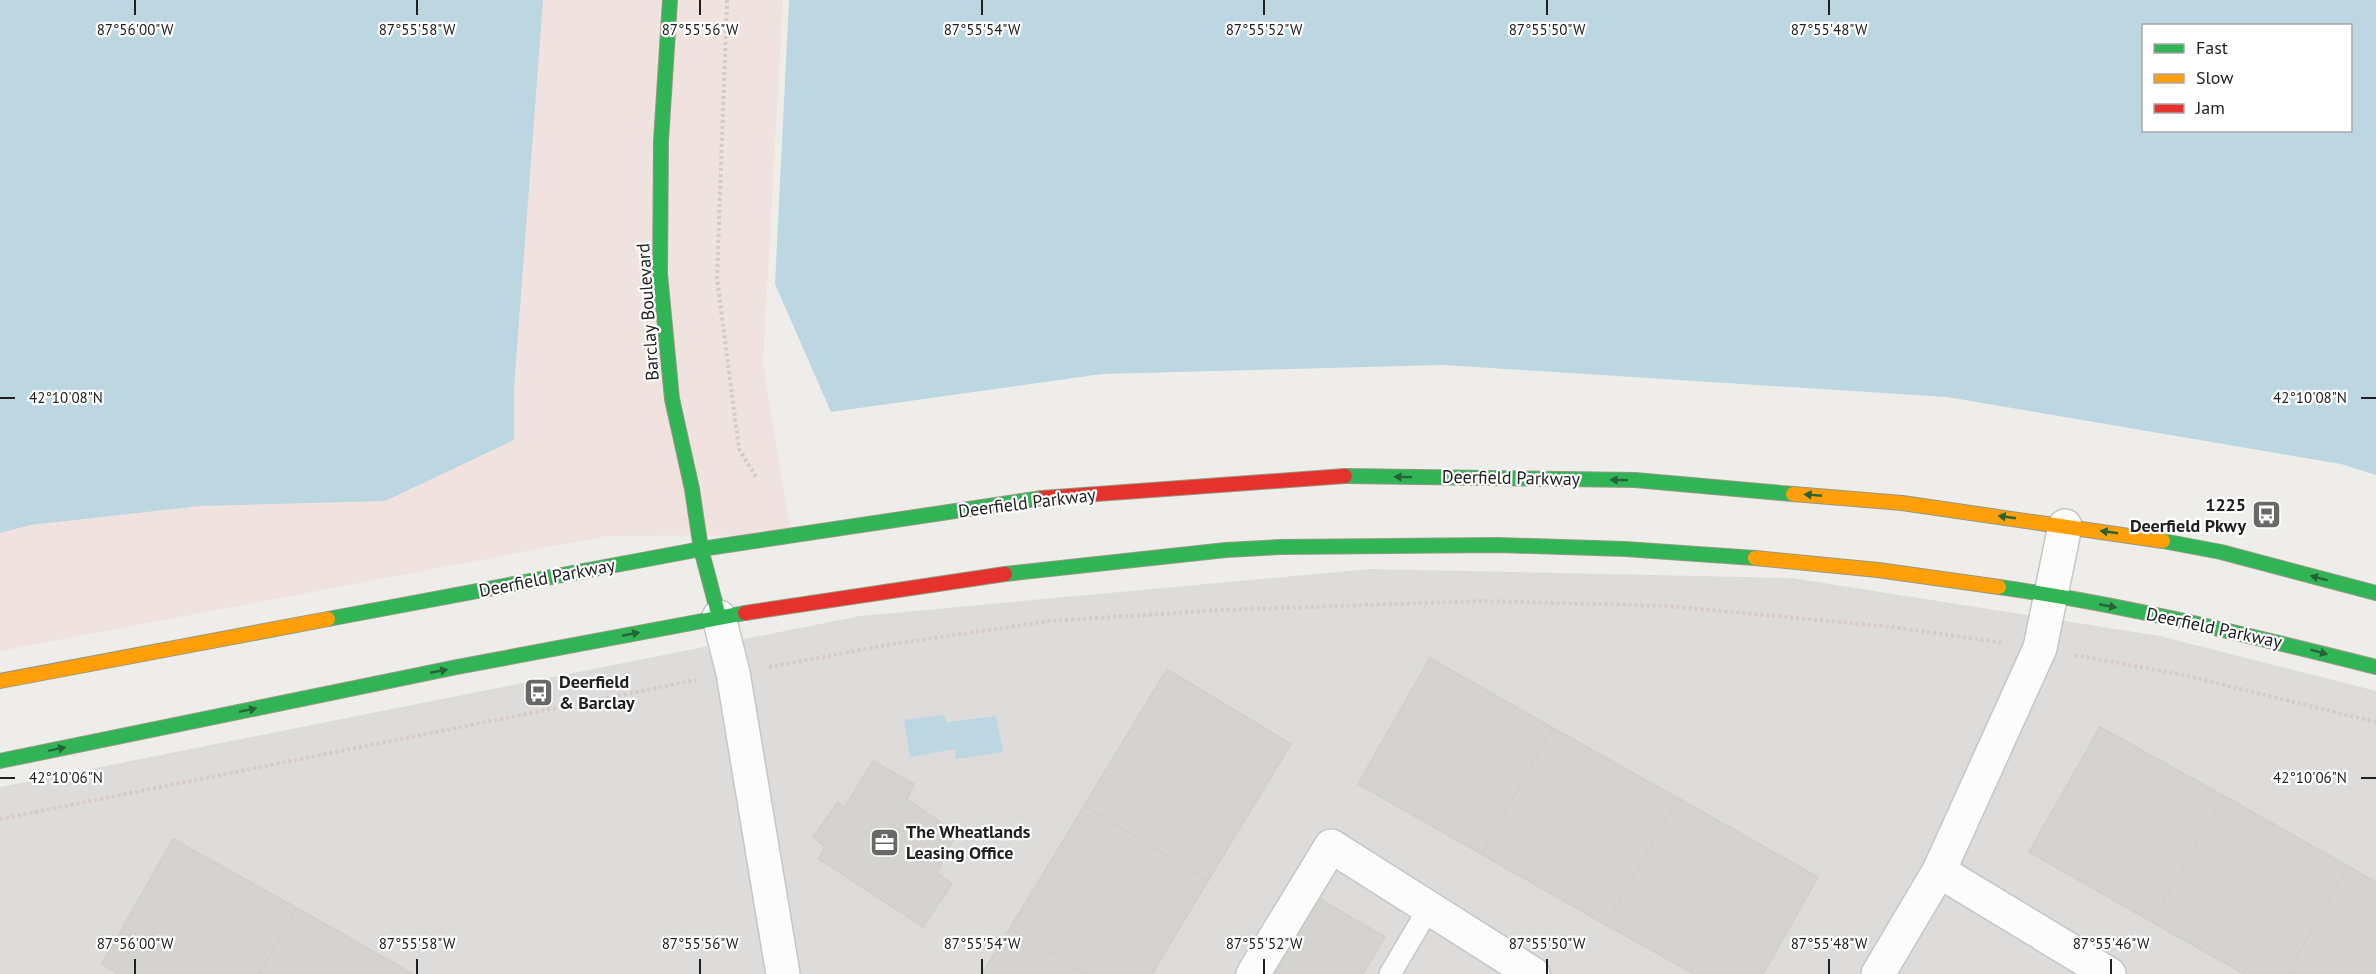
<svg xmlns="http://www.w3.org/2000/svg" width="2376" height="974" font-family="'PT Sans',sans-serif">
<rect width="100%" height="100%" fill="#eeede9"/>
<polygon fill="#dddcda" points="1370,569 1792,578 2160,636 2376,691 2376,974 0,974 0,787 860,616"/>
<polygon fill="#f0e2de" points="0,0 783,0 763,362 791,535 607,536 0,651"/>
<g fill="#bcd7e2" fill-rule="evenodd">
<polygon points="0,0 543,0 514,388 514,440 385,501 200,506 30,525 0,533"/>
<path d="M789,0H2376V475L2341,464L1947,397L1444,365L1102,374L831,412L775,284ZM2144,26H2350V130H2144Z"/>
<polygon points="944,715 947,722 996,716 1003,752 956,759 955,749 910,757 904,720"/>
</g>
<g fill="#d5d3d0" stroke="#d1cfca" stroke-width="1.5">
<polygon points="1430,658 1553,728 1481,854 1358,784"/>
<polygon points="1167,669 1291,744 1208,881 1084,806"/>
<polygon points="2100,727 2224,796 2152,922 2029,852"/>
<polygon points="1553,728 1678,798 1606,925 1481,854"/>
<polygon points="873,761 914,784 907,799 956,833 937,873 952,884 923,927 819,859 825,847 813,837 838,802 844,808"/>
<polygon points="2224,796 2348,866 2287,974 2244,974 2152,922"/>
<polygon points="1678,798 1818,877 1763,974 1694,974 1606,925"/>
<polygon points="1084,806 1208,881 1152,974 1086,974 1010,928"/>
<polygon points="173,839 297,908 259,974 119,974 102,964"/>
<polygon points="2348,866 2376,882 2376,974 2287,974"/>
<polygon points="1317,897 1385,937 1363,974 1271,974"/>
<polygon points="297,908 413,974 259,974"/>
<polygon points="1010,928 1086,974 982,974"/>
</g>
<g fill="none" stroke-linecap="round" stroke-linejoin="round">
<defs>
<polyline id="lane" points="1390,974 1429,908"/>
<g id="street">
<polyline points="719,617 733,673 783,974"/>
<polyline points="1939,871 2109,974"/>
<polyline points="1253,974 1331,846 1533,974"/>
<polyline points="1878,974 1939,871 2040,648 2065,526"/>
</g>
<g id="fast">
<polyline points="670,0 661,141 660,274 672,399 692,489 701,549 719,617"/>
<polyline points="1345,476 1635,480 1793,494"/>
<polyline points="2163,541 2221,552 2376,593"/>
<polyline points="1005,574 1226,550 1280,547 1498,545 1625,549 1755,558"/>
<path d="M1999,587C2126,605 2252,636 2376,667"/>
<polyline points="328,619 701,549 1042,498"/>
<polyline points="0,761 457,667 745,613"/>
</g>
<g id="slow">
<polyline points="1793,494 1902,503 2163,541"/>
<polyline points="1755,558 1878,570 1999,587"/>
<polyline points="0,681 328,619"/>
</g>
<g id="jam">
<polyline points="1042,498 1345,476"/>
<polyline points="745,613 1005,574"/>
</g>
</defs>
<use href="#lane" stroke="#c7c6c5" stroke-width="24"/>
<use href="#street" stroke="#c7c6c5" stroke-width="36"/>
<use href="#fast" stroke="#959980" stroke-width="16"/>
<use href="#slow" stroke="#959980" stroke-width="16"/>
<use href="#jam" stroke="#959980" stroke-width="16"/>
<g stroke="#d7cbc7" stroke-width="4" stroke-dasharray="3 3" stroke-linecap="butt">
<polyline points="727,0 717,278 739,449 756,477"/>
<polyline points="2075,655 2183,675 2376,722"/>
<polyline points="769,667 887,645 1049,621 1222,610 1484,601 1669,606 1892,627 2003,643"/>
<polyline points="0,819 696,680"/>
</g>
<use href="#lane" stroke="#fcfcfc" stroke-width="21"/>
<use href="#street" stroke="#fcfcfc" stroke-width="33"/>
<use href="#fast" stroke="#30b455" stroke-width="14"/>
<use href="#slow" stroke="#ff9f0a" stroke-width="14"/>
<use href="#jam" stroke="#e5322d" stroke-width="14"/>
</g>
<defs><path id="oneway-solid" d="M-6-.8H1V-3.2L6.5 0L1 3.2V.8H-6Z" transform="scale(1.5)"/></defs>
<g fill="#276338">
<use href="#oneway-solid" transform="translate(1403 477) rotate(-179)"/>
<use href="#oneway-solid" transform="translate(1619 480) rotate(-179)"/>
<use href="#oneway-solid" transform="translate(1813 495) rotate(-175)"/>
<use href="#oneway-solid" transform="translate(2007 517) rotate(-172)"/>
<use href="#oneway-solid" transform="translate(2109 532) rotate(-172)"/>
<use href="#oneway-solid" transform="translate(2319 578) rotate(-165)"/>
<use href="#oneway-solid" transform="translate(2108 606) rotate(11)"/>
<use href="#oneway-solid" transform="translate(631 634) rotate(-11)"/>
<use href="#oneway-solid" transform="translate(2319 652) rotate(15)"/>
<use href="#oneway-solid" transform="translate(439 671) rotate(-11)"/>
<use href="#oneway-solid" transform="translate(248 710) rotate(-12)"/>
<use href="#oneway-solid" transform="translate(57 749) rotate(-12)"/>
</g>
<path fill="none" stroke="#202020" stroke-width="2" d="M135,0V15M417,0V15M700,0V15M982,0V15M1264,0V15M1547,0V15M1829,0V15M0,398H15M2361,398H2376M0,778H15M2361,778H2376M135,959V974M417,959V974M700,959V974M982,959V974M1264,959V974M1547,959V974M1829,959V974M2111,959V974"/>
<defs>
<symbol id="bus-square" viewBox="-11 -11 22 22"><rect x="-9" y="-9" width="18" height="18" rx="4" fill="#686866" stroke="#fff"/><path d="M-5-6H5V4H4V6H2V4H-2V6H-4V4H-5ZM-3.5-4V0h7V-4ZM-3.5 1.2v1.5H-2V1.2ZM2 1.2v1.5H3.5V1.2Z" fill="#fff"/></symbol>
<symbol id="office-square" viewBox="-11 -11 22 22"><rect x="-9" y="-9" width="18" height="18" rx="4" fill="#686866" stroke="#fff"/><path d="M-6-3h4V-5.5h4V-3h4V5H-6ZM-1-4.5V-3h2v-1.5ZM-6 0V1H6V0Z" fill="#fff"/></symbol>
</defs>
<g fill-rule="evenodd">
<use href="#bus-square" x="2250" y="498" width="33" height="33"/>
<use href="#bus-square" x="522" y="676" width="33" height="33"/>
<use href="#office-square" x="868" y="826" width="33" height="33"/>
</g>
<g text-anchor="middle" stroke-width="4.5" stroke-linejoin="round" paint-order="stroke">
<g font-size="18" fill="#202020" stroke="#fff">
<text transform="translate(648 312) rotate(-94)" y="6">Barclay Boulevard</text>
<text transform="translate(1511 478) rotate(1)" y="6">Deerfield Parkway</text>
<text transform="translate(1027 503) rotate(-7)" y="6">Deerfield Parkway</text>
<text transform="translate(547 578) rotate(-11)" y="6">Deerfield Parkway</text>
<text transform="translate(2214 628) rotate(12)" y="6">Deerfield Parkway</text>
</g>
<g font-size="18" font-weight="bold" fill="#202020" stroke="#fff" text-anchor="start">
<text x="2246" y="511" text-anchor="end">1225<tspan x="2246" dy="21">Deerfield Pkwy</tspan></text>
<text x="559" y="688">Deerfield<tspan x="559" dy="21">&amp; Barclay</tspan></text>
<text x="906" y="838">The Wheatlands<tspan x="906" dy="21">Leasing Office</tspan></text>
</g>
</g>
<g font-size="15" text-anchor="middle" fill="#202020" stroke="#fff" stroke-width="4.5" stroke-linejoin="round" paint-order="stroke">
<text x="135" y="35">87°56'00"W</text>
<text x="417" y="35">87°55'58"W</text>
<text x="700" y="35">87°55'56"W</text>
<text x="982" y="35">87°55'54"W</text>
<text x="1264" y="35">87°55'52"W</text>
<text x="1547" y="35">87°55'50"W</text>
<text x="1829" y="35">87°55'48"W</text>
<text x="66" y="403">42°10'08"N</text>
<text x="2310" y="403">42°10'08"N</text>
<text x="66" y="783">42°10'06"N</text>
<text x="2310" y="783">42°10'06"N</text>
<text x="135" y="949">87°56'00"W</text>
<text x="417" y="949">87°55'58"W</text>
<text x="700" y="949">87°55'56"W</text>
<text x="982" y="949">87°55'54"W</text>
<text x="1264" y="949">87°55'52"W</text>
<text x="1547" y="949">87°55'50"W</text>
<text x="1829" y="949">87°55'48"W</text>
<text x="2111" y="949">87°55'46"W</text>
</g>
<rect x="2142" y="24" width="210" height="108" fill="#ffffff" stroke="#a6a6a6" stroke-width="1.5"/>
<rect x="2154" y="44" width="30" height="9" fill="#30b455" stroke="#a6a6a6" stroke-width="1.5"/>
<text x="2196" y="54" font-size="18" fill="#202020">Fast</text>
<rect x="2154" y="74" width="30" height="9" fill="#ff9f0a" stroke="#a6a6a6" stroke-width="1.5"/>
<text x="2196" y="84" font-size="18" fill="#202020">Slow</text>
<rect x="2154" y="104" width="30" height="9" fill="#e5322d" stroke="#a6a6a6" stroke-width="1.5"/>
<text x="2196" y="114" font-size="18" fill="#202020">Jam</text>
</svg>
